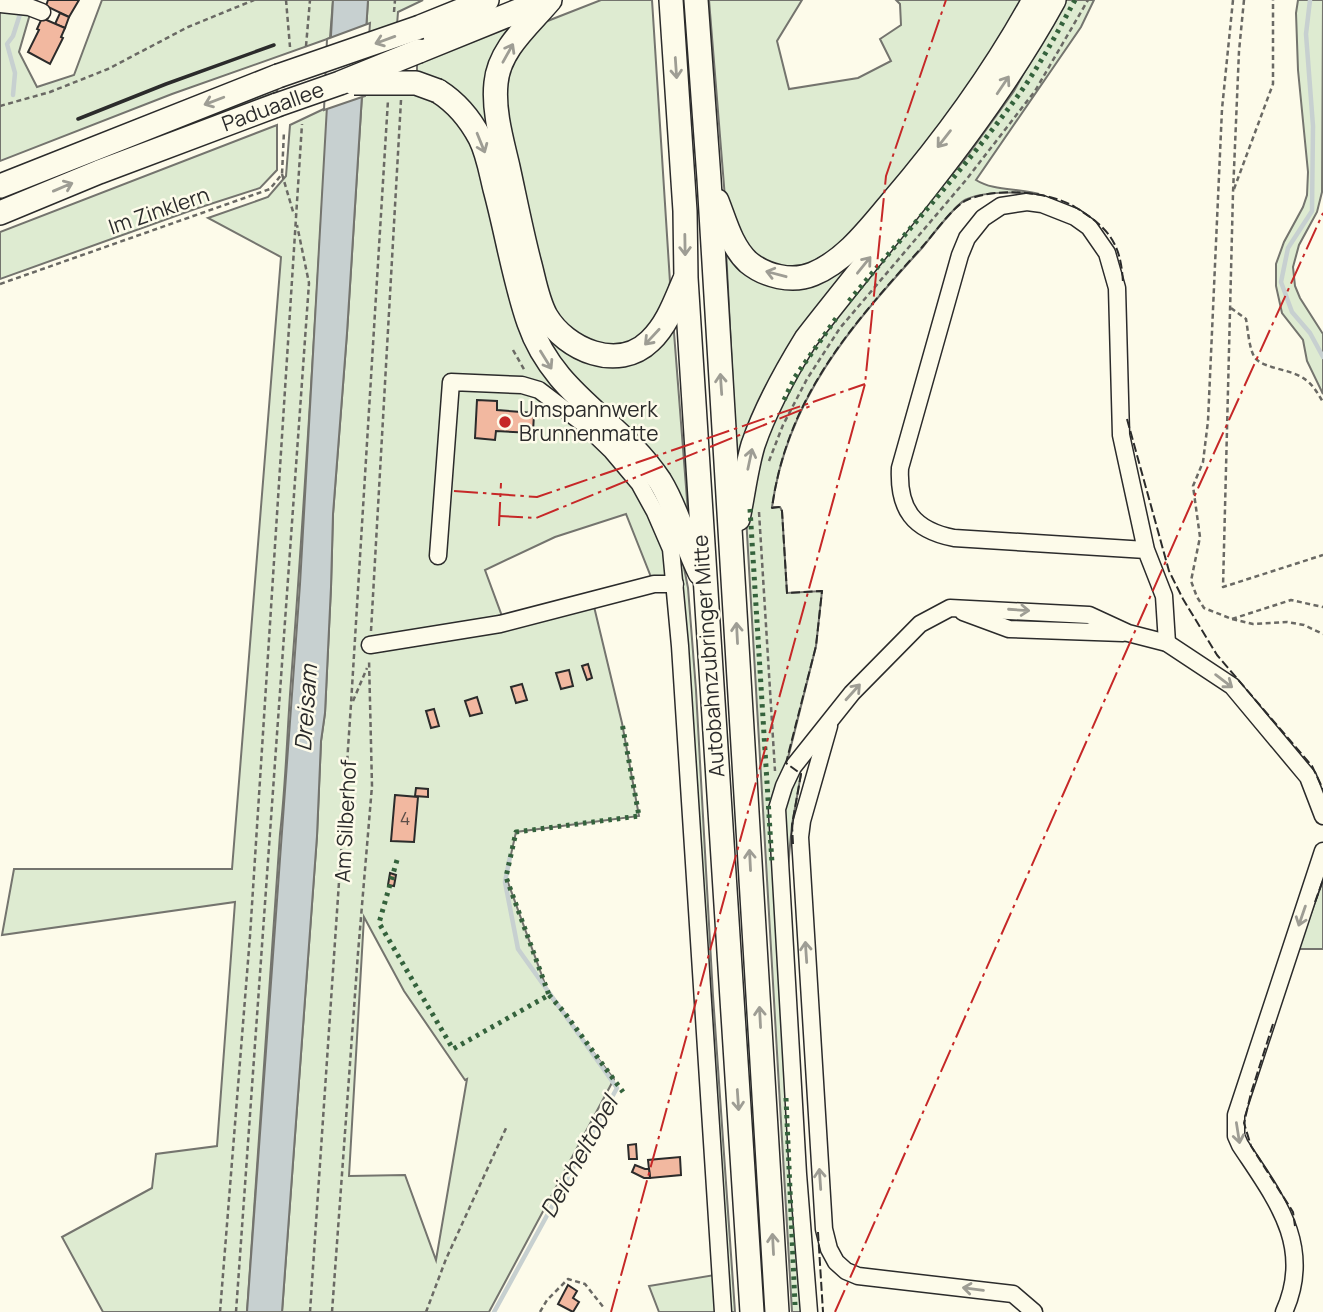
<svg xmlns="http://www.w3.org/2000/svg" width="1323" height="1312" font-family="Manrope,sans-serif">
<rect width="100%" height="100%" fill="#fdfbea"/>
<g fill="#deebd1" stroke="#74746e" stroke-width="2" fill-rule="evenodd">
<polygon points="102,0 333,0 330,38 172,94 0,161 0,9 30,14 19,52 37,87 74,75"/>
<path d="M368,0H423L398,12L392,90L415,92L441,105L452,113L475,146L529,340L652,482L679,542L688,588L696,690L713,996L735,1312H659L649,1286L715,1275L673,582H653L626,514L555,537L485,570L502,616L591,594L622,723L639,816L516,832L506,877L549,995L614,1079L489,1312H282L317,836L321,741L325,713L331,587L333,514L347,333ZM364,917L404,991L465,1080L467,1079L436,1260L405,1175L349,1176Z"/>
<path d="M601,0H652L670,282C666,306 655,332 633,344C624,348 609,348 599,349L552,317L505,128L503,75L532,32L545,22Z"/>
<polygon points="709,0 802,0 777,41 789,89 858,78 891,61 880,39 901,25 900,4 896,0 1026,0 992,58 898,187 821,262 790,270 754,260 725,198"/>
<path d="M1064,0H1094L1081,27L976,180C993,191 1018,188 1039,194C1020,192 982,191 965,200C954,206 931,237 922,248C851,326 787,399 772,507H780L782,511L787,593L822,591L816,646L787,762L801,774L792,825L781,939L803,1312H792L746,516L774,406L840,306L965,159L1014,91Z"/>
<polygon points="1298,0 1323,0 1322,192 1317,212 1299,245 1293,267 1295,286 1300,298 1323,334 1323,394 1307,361 1303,340 1282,313 1276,286 1276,264 1284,242 1303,207 1307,195 1308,172 1298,70 1296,13"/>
<path d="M520,18C505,39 491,59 488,85C486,113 496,144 502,171C512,215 523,259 534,303C558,367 639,388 673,320L689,525H685C674,494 657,468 635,444C592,398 552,377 530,313C518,277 512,237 503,200C489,146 477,93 417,78V59Z"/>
<polygon points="278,86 277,92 119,151 0,200 0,194"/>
<path d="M328,107C316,298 306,490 291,681C287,732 286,783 280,834L247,1312H103L62,1237L152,1188L156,1154L217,1146L235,902L2,935L14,869H232L281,257L208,218L268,197L286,176L290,125Z"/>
<polygon points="277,125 277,170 260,188 195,209 0,279 0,232"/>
<polygon points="884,220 846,272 737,466 726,249 780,281"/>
<polygon points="1323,880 1323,949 1298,949 1321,886"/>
</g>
<polygon fill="#c7d0d0" stroke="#74746e" stroke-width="2" points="333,0 368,0 347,333 333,514 331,587 325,713 321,741 317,836 282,1312 247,1312 300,584"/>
<polygon fill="#fdfbea" stroke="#74746e" stroke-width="2" points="370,23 365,96 324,110 327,39"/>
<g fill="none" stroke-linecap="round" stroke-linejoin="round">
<g stroke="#c7d0d0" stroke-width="4.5">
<polyline points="1310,0 1306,34 1313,126 1312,211 1288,248 1281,282 1292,312 1310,333 1323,357"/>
<polyline points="13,95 15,73 7,44 13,36 21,11"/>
<polyline points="494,1312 617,1088 518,949 505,882 510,857"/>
</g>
</g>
<g fill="#f2b8a0" stroke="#2b2b2b" stroke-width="2">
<polygon points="48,0 79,0 69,17 46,6"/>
<polygon points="60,13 69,17 65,28 55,24"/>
<polygon points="42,18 65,28 61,37 63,38 50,64 28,52 39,30 37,29"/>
<polygon points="477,400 497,401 497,410 534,413 533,433 496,431 495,440 475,438"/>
<polygon points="588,664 592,678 587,680 582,666"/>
<polygon points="569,670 573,686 561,689 556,673"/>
<polygon points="522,684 527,700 516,703 511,687"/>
<polygon points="477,697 482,713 470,716 465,701"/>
<polygon points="434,709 439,726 431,728 426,711"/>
<polygon points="416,788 428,789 428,797 415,796"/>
<polygon points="395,795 418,797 414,842 391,841"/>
<polygon points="390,873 396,875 394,886 388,885"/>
<polygon points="636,1144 637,1159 629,1159 628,1145"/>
<polygon points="680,1157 681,1175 650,1178 648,1160"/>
<polygon points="635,1165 645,1169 649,1169 650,1178 644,1178 632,1172"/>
<polygon points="568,1285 577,1291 573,1298 579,1302 573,1312 558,1304"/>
</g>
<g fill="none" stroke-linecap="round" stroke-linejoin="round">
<defs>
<g id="minor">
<polyline points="0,4 29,7 42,12"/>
<path d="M1146,550L954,538C913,530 898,509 900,468L960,255L967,238L983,218L1001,206L1027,202L1042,204L1075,217L1089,227L1107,253L1117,288L1121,435L1146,550L1164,596L1167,643"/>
<polyline points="438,556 451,382 522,385 539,390 585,425 612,451 639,483 655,512 671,549 680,646 723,1312"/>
<polyline points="963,612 1009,629 1123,633"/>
<polyline points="370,645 500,624 654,584 675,584"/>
<polyline points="829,726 802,821 800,837 824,1229 829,1249 836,1262 846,1271 858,1276 1013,1294 1034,1312"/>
<polyline points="809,1312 798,1174 777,809 784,786 793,767 852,693 920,624 950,608 1089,615 1128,633 1167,643 1232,686 1308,777 1323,816"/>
<path d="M1284,1312C1314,1246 1275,1198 1240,1145L1236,1136V1115L1323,851"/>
</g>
<g id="highway">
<path d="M550,0C529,25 499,49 496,83C493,111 502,141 508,167C515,199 521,230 529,261C534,279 537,300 546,316C566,350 618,372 650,341C667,325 675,302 684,281"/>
<polyline points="671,0 685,211 686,278 752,1312"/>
<polyline points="696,0 709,179 777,1312"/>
<polyline points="420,27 487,0"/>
<polyline points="419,51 545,0"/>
<path d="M438,91C457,103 470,119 480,138C488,154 491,173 495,189C507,233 514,280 529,323C554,396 620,420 660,481C678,510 685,543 700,573"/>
<polyline points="0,186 278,76"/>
<path d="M717,201C725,221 731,246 748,262C765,276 792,283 813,274C845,261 869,229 891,203C945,140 994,73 1034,0"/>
<polyline points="0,213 99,172 277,105"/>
<path d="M738,519C743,495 746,469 753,445C766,407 785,373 806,339C892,228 986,124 1054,0"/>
</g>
</defs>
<use href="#minor" stroke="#2b2b2b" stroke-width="19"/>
<use href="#highway" stroke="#2b2b2b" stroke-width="26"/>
<g stroke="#6a6964" stroke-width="2.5" stroke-dasharray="5 3.5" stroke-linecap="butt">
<polyline points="286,0 290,47"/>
<polyline points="1233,0 1222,109 1208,421 1203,462 1193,486 1200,537 1191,581 1197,597 1204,608 1232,619 1253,624 1287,622 1304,625 1323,634"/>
<polyline points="1244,0 1239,51 1233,193 1223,587 1323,555"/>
<polyline points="394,12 395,0"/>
<polyline points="306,46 310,0"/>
<polyline points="0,106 50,92 108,69 188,27 254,0"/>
<polyline points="282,174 294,215"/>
<polyline points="1234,189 1273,84 1273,0"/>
<polyline points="0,284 270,189 282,174 284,131"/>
<path d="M1231,308L1246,319C1248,330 1249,349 1255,358C1264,369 1293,369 1306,380C1314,386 1318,394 1323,402"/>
<polyline points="513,350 525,371"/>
<polyline points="769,461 783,425 807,379 840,328 966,180 1035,91 1088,0"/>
<polyline points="759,512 775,771"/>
<polyline points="1232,619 1291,600 1323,607"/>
<polyline points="371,631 401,100"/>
<polyline points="353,701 367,668"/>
<polyline points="220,1312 250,936 302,124"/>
<polyline points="236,1312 309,283 297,225"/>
<polyline points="310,1312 351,704 388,100"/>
<polyline points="332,1312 358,953 372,786 369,659"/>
<polyline points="426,1312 446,1259 507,1126"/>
<polyline points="540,1312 547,1300 568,1279 585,1284 604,1308"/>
</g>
<use href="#minor" stroke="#fdfbea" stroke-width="16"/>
<use href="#highway" stroke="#fdfbea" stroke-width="23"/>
<defs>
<g id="highway-bridge">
<polyline points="278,76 420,27"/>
<polyline points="354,83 416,83 438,91"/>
<polyline points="277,105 340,83 419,51"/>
</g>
</defs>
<use href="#highway-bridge" stroke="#2b2b2b" stroke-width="26" stroke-linecap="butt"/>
<use href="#highway-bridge" stroke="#fdfbea" stroke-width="23"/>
<g stroke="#34623c" stroke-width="5" stroke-dasharray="3.5 5" stroke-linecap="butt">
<path d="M849,301C905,233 965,168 1017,97C1039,67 1057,33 1075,0"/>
<polyline points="784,400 795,377 837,317"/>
<polyline points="750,509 772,863"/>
<polyline points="397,860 379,923 453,1049 549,995 506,877 516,832 639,816 622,723"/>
<polyline points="549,995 564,1012 623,1092"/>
<polyline points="786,1098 795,1305"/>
</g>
<g stroke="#2b2b2b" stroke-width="2" stroke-dasharray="9 3.5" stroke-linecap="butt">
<polyline points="1127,419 1169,571 1183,599 1217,655 1312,766 1323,789"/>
<path d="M793,844L792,825L801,774L786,763L816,646L822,591L787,593L782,511L780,507L772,508C787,397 851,326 923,246C933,235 954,205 967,200C996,187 1048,191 1075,207C1109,228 1121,243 1123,283"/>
<polyline points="1315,902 1323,880"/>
<polyline points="1273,1024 1251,1093 1244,1123 1251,1146 1293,1212 1295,1226"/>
<polyline points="818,1232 823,1312"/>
</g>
<polyline stroke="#2b2b2b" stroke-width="3.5" points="78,119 166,84 274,45"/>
<g stroke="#c62828" stroke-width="2" stroke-dasharray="24 5 3.5 5" stroke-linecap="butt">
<polyline points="454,491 537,497 865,384"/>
<polyline points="499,516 536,518 813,405"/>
<polyline points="499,526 501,483"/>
<polyline points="611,1312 865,384 886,176 946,0"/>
<polyline points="835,1312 1199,486 1323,213"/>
</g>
</g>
<defs><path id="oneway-shaft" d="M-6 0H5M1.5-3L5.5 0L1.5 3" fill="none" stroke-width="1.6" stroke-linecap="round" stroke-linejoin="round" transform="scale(1.75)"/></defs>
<g stroke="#9e9d94">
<use href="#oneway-shaft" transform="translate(385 40) rotate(160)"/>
<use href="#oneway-shaft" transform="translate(508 53) rotate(-61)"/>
<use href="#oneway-shaft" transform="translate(676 68) rotate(86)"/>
<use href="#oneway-shaft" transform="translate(1003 85) rotate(-56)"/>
<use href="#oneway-shaft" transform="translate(214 101) rotate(159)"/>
<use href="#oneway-shaft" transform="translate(944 139) rotate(128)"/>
<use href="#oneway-shaft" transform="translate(481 143) rotate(68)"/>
<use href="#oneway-shaft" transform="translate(63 187) rotate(-23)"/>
<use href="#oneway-shaft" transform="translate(685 245) rotate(89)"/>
<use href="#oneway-shaft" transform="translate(864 265) rotate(-51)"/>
<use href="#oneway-shaft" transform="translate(776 274) rotate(-165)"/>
<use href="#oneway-shaft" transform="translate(652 337) rotate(133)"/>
<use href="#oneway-shaft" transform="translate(546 360) rotate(58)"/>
<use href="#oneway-shaft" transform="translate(721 384) rotate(-94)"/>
<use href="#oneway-shaft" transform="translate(750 459) rotate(-78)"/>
<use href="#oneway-shaft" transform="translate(1019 610) rotate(4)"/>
<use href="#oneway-shaft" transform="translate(737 633) rotate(-93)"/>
<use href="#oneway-shaft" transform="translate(1224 681) rotate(37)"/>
<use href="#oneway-shaft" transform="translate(853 692) rotate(-48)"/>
<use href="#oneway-shaft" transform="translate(750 860) rotate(-93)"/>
<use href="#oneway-shaft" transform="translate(1302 916) rotate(109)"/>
<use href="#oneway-shaft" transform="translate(806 952) rotate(-94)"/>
<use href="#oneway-shaft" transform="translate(760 1017) rotate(-93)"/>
<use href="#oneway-shaft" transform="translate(738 1100) rotate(86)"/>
<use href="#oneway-shaft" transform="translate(1238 1133) rotate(81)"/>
<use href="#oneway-shaft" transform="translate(820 1179) rotate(-94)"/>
<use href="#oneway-shaft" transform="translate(773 1244) rotate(-93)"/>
<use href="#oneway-shaft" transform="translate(973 1289) rotate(-173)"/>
</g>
<circle fill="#c62828" stroke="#fdfbea" stroke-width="2.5" cx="505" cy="422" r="7"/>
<g text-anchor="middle" stroke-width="5" stroke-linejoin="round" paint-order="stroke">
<g font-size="18" fill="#5d4e48">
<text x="405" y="825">4</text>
</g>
<g font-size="21" fill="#2b2b2b" stroke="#fdfbea">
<text transform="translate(273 107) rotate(-20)" y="7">Paduaallee</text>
<text transform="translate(159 211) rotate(-19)" y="7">Im Zinklern</text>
<text transform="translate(709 656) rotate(-94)" y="7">Autobahnzubringer Mitte</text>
<text transform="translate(346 821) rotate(-87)" y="7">Am Silberhof</text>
</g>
<g font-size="21" fill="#2b2b2b" stroke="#fdfbea" text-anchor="start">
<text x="519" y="417">Umspannwerk<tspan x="519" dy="24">Brunnenmatte</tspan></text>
</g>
<g font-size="23" font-style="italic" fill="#2b2b2b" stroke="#fdfbea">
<text transform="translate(306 708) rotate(-86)" y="8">Dreisam</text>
<text transform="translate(579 1157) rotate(-61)" y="8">Deicheltobel</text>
</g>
</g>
</svg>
